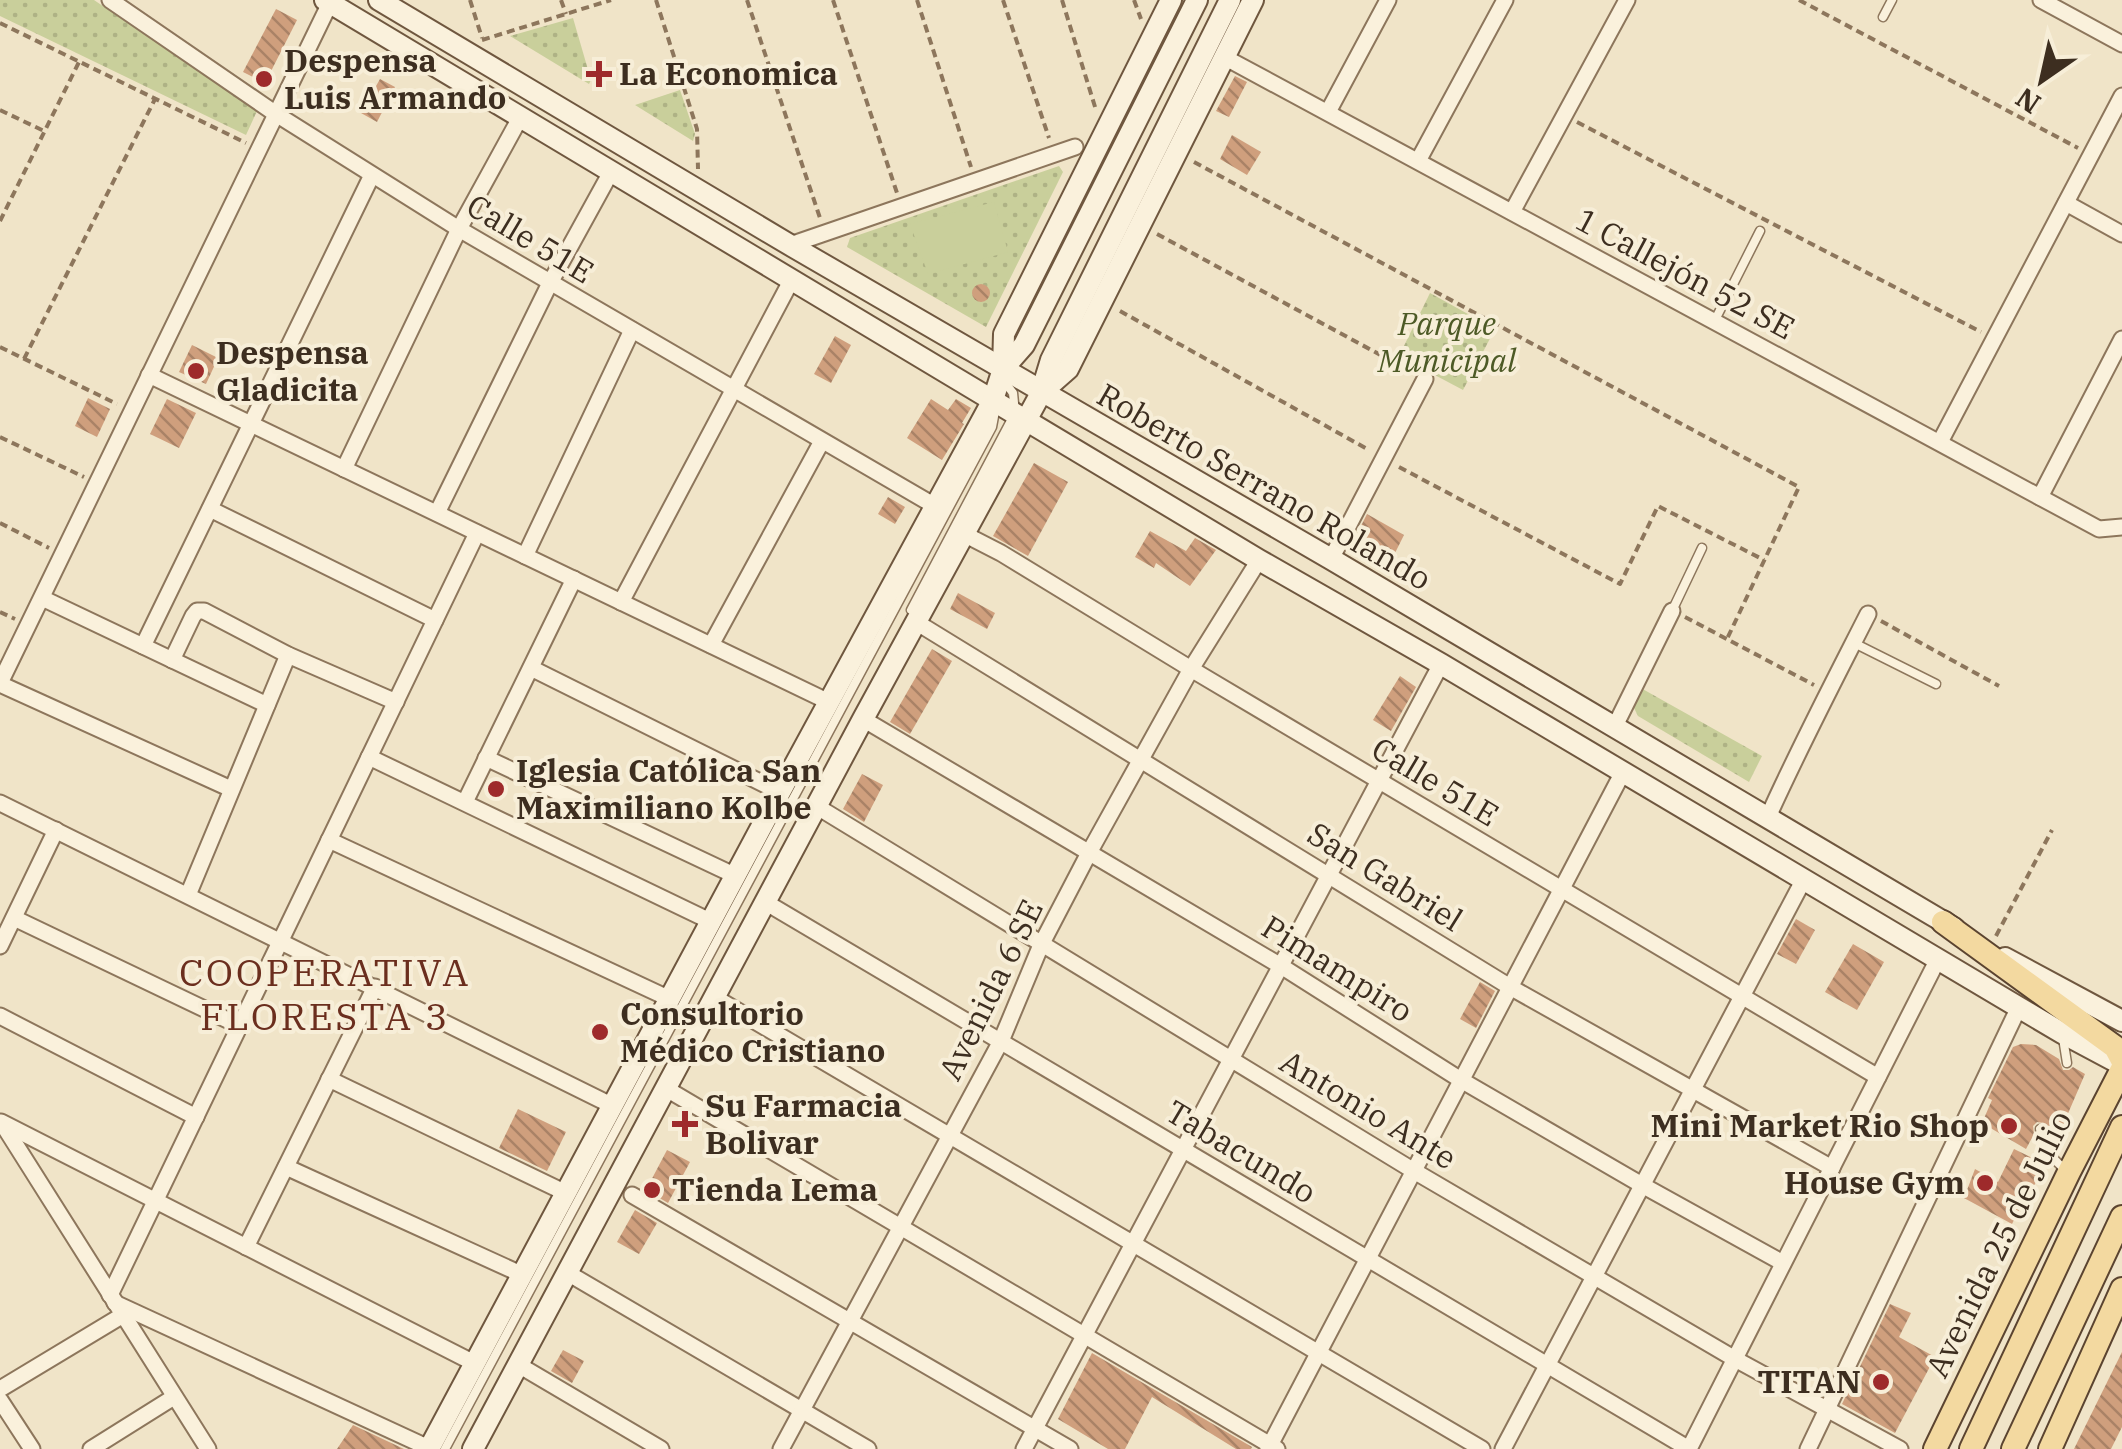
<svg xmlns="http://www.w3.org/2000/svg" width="2122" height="1449" font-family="'IBM Plex Serif',serif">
<defs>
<pattern id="park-dots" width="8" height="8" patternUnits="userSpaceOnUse" patternTransform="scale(2.5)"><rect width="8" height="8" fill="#c9cf9b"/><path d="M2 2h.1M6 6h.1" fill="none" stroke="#aeb285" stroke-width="1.8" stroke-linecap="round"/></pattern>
<pattern id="building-back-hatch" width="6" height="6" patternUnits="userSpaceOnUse" patternTransform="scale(2.5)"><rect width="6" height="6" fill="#cf9f7d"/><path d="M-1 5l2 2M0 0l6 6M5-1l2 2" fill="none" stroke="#a98266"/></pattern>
</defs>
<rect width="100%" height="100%" fill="#f0e4c8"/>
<g fill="url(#park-dots)">
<polygon points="0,0 94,0 257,111 246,135 0,16"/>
<polygon points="573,18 591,80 589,84 510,36"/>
<polygon points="680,90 695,134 693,141 635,105"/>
<polygon points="1059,166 1063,172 986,327 847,247 850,238"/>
<polygon points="1430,293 1495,329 1463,390 1399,356"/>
<polygon points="1639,687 1762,756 1749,782 1638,716 1633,706"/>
</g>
<polygon fill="#c9cf9b" points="994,202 1008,252 928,274 910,224"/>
<g fill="url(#building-back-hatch)">
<polygon points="276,9 297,20 265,83 243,72"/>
<polygon points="1235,76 1247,82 1229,117 1216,111"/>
<polygon points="380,79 395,87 377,122 361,113"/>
<polygon points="1232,135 1261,152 1247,175 1220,159"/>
<circle cx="981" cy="293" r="9"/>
<polygon points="835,336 851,345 831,383 814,374"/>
<polygon points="192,345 218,358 206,384 179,372"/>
<polygon points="88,398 110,409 97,437 75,426"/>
<polygon points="167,399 196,413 179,448 150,434"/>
<polygon points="931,399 948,410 956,399 971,408 962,423 964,424 942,460 907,438"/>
<polygon points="1034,463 1068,482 1028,556 993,536"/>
<polygon points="888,497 905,507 895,524 878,514"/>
<polygon points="1367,514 1404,535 1393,557 1356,536"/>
<polygon points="1150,531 1186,551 1195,538 1216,550 1190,586 1156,563 1154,568 1135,557"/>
<polygon points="958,593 995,613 987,629 950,609"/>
<polygon points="932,649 952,661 910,734 890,722"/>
<polygon points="1400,676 1416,687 1391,731 1373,720"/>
<polygon points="862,774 883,785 864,822 843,809"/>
<polygon points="1796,919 1815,930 1796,964 1777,954"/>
<polygon points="1853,944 1884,962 1857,1010 1825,992"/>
<polygon points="1480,982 1495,991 1476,1028 1460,1019"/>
<polygon points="2021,1044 2036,1045 2059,1059 2063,1070 2069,1070 2073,1067 2085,1074 2057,1139 2049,1134 2044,1123 2037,1122 2033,1126 2034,1134 2026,1149 1982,1123 1992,1100 1988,1098 2013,1047"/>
<polygon points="518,1109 566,1132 547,1171 499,1148"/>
<polygon points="2014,1149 2045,1164 2034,1186 2032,1184 2012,1224 1964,1198 1975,1169 1998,1182"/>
<polygon points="667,1150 690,1162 668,1203 646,1190"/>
<polygon points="635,1210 657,1223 639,1254 617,1242"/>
<polygon points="1890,1304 1911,1313 1899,1337 1935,1357 1895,1433 1842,1404"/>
<polygon points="563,1350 584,1361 572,1383 551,1371"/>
<polygon points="2122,1352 2122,1427 2111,1449 2074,1449"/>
<polygon points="1092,1353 1252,1447 1251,1449 1236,1449 1152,1397 1125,1449 1108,1449 1058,1419"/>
<polygon points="353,1425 404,1449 337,1449"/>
</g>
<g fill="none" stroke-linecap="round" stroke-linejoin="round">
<defs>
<g id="lane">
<polyline points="1883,17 1892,0"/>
<polyline points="1715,320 1760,231"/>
<polyline points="911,610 1015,413 1013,393 1002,379"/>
<polyline points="1672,611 1702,548"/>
<polyline points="1854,643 1936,684"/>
<polyline points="2063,1038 2067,1063"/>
<polyline points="2040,1129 2046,1151 2065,1170"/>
<polyline points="445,1449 992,427 995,411"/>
</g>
<g id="street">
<polyline points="110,0 276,114 459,229 935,506"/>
<polyline points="2041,0 2122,44"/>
<polyline points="1224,57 2099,529 2122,527"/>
<polyline points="1328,112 1388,0"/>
<polyline points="1418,161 1505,0"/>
<polyline points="2066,203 2122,234"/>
<polyline points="1512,212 1627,0"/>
<polyline points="790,245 1075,147"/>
<polyline points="149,375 829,702"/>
<polyline points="1940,442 2122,96"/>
<polyline points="344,469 459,229 520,118"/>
<polyline points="2040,497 2122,339"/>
<polyline points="210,509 435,620"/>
<polyline points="437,513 550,283 611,172"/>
<polyline points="964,534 1001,553 1191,669 1878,1077"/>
<polyline points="525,556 632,330"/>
<polyline points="1331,559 1425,379"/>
<polyline points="42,598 267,705"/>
<polyline points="621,602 791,281"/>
<polyline points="916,622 1510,987 1832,1168"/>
<polyline points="711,645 822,441"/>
<polyline points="143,646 372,175"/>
<polyline points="172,660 193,616 197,611 204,611 288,655 396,702"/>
<polyline points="531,668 780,792"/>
<polyline points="0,683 330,3"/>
<polyline points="0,684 231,789"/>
<polyline points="863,719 1281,966 1461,1080 1642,1185 1783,1263"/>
<polyline points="1615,726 1672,611"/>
<polyline points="369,757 712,922"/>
<polyline points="486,758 736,876"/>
<polyline points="465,802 574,579"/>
<polyline points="0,803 613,1106"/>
<polyline points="816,806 1414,1171 1735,1359 1900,1449"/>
<path d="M1768,817C1799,748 1834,681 1868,614"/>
<polyline points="329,840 670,999"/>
<polyline points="188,895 288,655"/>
<polyline points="765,902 1689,1449"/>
<polyline points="14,918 240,1026"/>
<polyline points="0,946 56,830"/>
<polyline points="714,997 1482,1449"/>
<polyline points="0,1016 196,1117"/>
<polyline points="329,1079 566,1193"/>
<polyline points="665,1088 1277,1449"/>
<polyline points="1,1122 476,1364"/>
<polyline points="2,1123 208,1449"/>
<polyline points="286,1167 523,1275"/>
<polyline points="632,1195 1070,1449"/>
<polyline points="246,1247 375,987"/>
<polyline points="566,1272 868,1449"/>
<polyline points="110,1295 477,533"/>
<polyline points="115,1303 429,1448"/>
<polyline points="517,1364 661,1449"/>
<polyline points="0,1389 123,1315"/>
<polyline points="0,1400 32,1449"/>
<polyline points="91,1449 174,1397"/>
<polyline points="781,1449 1001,1041 1041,945 1090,851 1191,669 1259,560"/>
<polyline points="1024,1449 1441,664"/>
<polyline points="1268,1449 1623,772"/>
<polyline points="1503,1449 1804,879"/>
<polyline points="1689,1449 1938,959"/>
<polyline points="1808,1449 2019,1007"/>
</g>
<g id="secondary">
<polyline points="325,0 1259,560 1441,664 2062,1033 2122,1065"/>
<polyline points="379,0 790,245 1331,559 1954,928"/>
<polyline points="1003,369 1024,345 1197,0"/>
<polyline points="1043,391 1068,369 1253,0"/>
<polyline points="2005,958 2122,1021"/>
<polyline points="429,1449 780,792 993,400 1003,369 1004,334 1171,0"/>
<polyline points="473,1449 863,719 1041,393 1051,360 1230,0"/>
</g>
<g id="primary">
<polyline points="1943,922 2115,1047 2122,1060"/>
<polyline points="1935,1449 2069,1172 2122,1069"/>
<polyline points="1971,1449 2122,1127"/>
<polyline points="2013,1449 2122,1217"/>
<polyline points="2050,1449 2122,1289"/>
</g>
</defs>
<use href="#lane" stroke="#8d765c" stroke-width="11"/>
<use href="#street" stroke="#8d765c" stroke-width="19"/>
<use href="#secondary" stroke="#6f573f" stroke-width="24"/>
<use href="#primary" stroke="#5b4430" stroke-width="26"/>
<g stroke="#8d765c" stroke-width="4" stroke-dasharray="8 5" stroke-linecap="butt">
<polyline points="470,0 482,38"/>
<polyline points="561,0 566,14"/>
<polyline points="656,0 697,129 698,169"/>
<polyline points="747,0 820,218"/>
<polyline points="833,0 897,193"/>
<polyline points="917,0 971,167"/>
<polyline points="1003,0 1049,138"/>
<polyline points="1062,0 1096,110"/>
<polyline points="1134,0 1141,19"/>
<polyline points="1799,0 2078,148"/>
<polyline points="0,23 246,143"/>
<polyline points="482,40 611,0"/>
<polyline points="0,110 44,131"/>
<polyline points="1577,122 1981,332"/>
<polyline points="1194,162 1799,487 1727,639"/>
<polyline points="0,221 79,62"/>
<polyline points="1157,234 1412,372"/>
<polyline points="1120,311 1369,450"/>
<polyline points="0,347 117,404"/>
<polyline points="24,359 155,99"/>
<polyline points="0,437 84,477"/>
<polyline points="1399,467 1620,584 1658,506 1764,560"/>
<polyline points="0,523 49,548"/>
<polyline points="0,612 15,619"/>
<polyline points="1685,617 1814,685"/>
<polyline points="1881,621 1999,686"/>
<polyline points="1996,936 2052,830"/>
</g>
<use href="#lane" stroke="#faf1dc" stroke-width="8"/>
<use href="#street" stroke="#faf1dc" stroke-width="15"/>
<use href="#secondary" stroke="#faf1dc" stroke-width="20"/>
<use href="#primary" stroke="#f3d9a0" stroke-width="22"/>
</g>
<g fill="#9e2a2b" stroke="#f7eed8" stroke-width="4">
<path d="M594 59h10v10h10v10h-10v10h-10v-10h-10v-10h10z"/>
<circle cx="264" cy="79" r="10"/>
<circle cx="196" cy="371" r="10"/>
<circle cx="496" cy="789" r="10"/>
<circle cx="600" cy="1032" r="10"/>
<path d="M680 1109h10v10h10v10h-10v10h-10v-10h-10v-10h10z"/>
<circle cx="2009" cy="1126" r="10"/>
<circle cx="1985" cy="1183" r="10"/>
<circle cx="652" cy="1190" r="10"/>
<circle cx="1881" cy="1382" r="10"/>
</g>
<g text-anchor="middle" stroke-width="8" stroke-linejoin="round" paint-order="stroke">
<g font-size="32" font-weight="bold" fill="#3d2e20" stroke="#f7eed8" text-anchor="start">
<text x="284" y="72">Despensa<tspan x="284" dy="37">Luis Armando</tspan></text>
<text x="619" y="85">La Economica</text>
<text x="216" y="364">Despensa<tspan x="216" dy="37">Gladicita</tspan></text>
<text x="516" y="782">Iglesia Católica San<tspan x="516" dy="37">Maximiliano Kolbe</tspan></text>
<text x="620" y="1025">Consultorio<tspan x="620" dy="37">Médico Cristiano</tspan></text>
<text x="705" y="1117">Su Farmacia<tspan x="705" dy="37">Bolivar</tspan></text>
<text x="1989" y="1137" text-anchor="end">Mini Market Rio Shop</text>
<text x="1965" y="1194" text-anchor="end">House Gym</text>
<text x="672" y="1201">Tienda Lema</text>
<text x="1861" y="1393" text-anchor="end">TITAN</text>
</g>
<g font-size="32" fill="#3d2e20" stroke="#f7eed8">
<text transform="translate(530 239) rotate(31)" y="11">Calle 51E</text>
<text transform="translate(1685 274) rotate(28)" y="11">1 Callejón 52 SE</text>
<text transform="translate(1264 487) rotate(30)" y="11">Roberto Serrano Rolando</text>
<text transform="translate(1435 782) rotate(31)" y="11">Calle 51E</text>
<text transform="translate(1385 877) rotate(32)" y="11">San Gabriel</text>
<text transform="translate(1337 969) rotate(32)" y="11">Pimampiro</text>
<text transform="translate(991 990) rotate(-64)" y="11">Avenida 6 SE</text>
<text transform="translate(1368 1110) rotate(31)" y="11">Antonio Ante</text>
<text transform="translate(1241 1152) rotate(31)" y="11">Tabacundo</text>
<text transform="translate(1999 1244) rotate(-64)" y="11">Avenida 25 de Julio</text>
</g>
<g font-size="32" font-style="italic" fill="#4d5a26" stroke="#f7eed8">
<text x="1447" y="335">Parque<tspan x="1447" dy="37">Municipal</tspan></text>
</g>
<g font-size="38" letter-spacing="2.5" fill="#6b2e1e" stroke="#f7eed8">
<text x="325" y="986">COOPERATIVA<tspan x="325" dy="44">FLORESTA 3</tspan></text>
</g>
</g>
<g transform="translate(2042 80) rotate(214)" stroke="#f7eed8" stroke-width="8" paint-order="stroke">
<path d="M0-8L18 38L0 25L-18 38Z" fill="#3d2e20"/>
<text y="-15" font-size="28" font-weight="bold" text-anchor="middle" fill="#3d2e20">N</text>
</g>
</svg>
